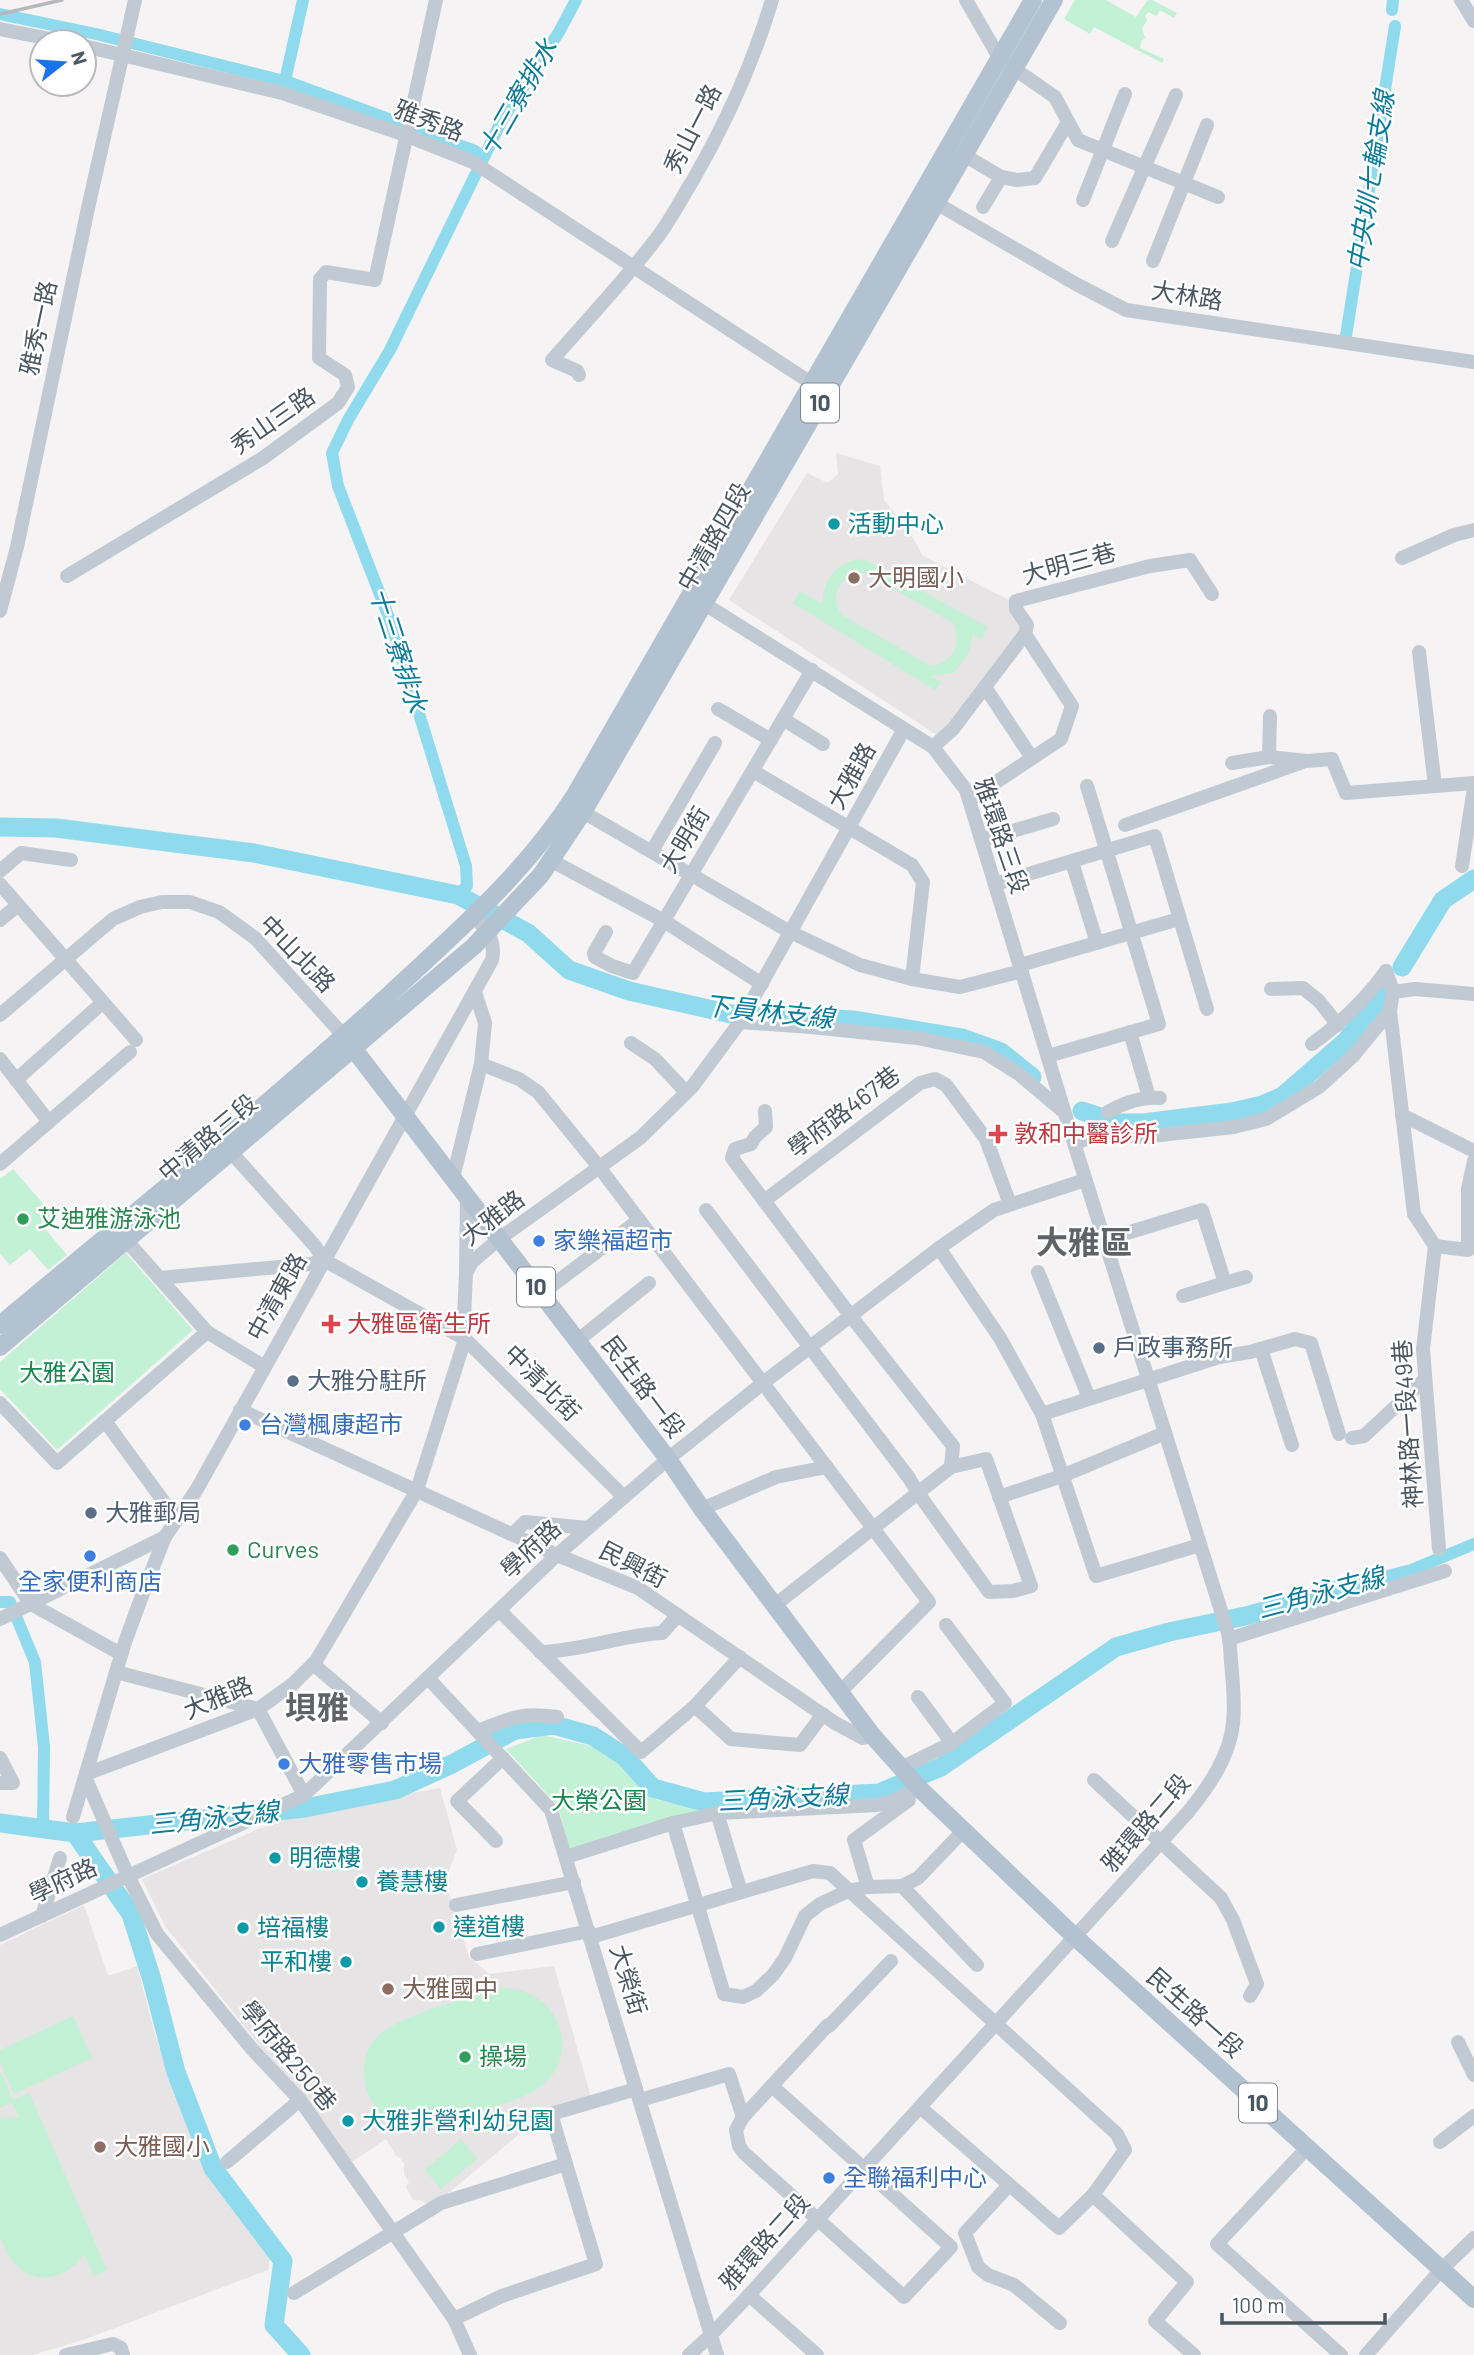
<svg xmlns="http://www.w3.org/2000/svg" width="1474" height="2355" font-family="Barlow,'Noto Sans TC',sans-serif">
<rect width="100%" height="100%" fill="#f5f3f3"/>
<g fill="#e6e4e5">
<polygon points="836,453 880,466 884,500 909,531 923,556 1011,601 1023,629 940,737 729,600 807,473 828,483 838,474"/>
<polygon points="440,1788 457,1850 445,1881 469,1957 489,1974 554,1966 591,2097 548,2110 432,2207 422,2201 413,2200 406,2187 409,2182 404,2174 404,2164 400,2158 396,2156 386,2139 352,2162 165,1926 142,1879 280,1820 325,1809"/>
<polygon points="84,1905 108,1976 137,1966 154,2031 177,2100 208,2167 230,2202 271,2255 268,2270 83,2340 32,2355 0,2355 0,1945"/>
</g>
<g fill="#c3f1d5" fill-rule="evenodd">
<polygon points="1075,0 1106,0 1136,17 1148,0 1152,0 1177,13 1174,18 1160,10 1157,16 1148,12 1145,16 1147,20 1142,29 1145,38 1141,41 1140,48 1164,59 1162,63 1094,27 1090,34 1064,19"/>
<path d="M861,559L868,561L988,627L981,639L972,634C973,650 964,661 953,673L931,676L941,682L935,690L793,603L800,591L822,604C824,579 836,562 861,559ZM854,573H864L871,576L953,623C962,643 954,663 931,666L842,615C830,599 837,582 854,573Z"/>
<polygon points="13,1169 52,1214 41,1224 67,1255 48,1270 30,1249 10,1265 0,1253 0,1179"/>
<polygon points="126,1253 193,1330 57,1450 0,1389 0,1362"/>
<polygon points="542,1735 595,1747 621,1764 646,1791 658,1800 716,1812 578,1851 569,1847 558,1806 506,1749"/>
<path d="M497,1988C550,1984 584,2042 547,2081C529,2100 484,2109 459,2118C440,2124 422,2132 402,2126C365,2115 350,2062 379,2035C399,2016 468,1998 497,1988Z"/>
<polygon points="73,2016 92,2058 14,2094 0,2062 0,2050"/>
<path d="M0,2071L13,2100L29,2093L107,2270L94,2276L84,2254C69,2277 38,2287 17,2266C9,2259 4,2247 0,2237V2118L19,2117L12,2103L0,2108Z"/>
<polygon points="461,2139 477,2159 441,2189 425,2170"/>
</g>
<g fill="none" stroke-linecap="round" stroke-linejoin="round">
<g stroke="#90daee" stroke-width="12">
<polyline points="1392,10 1393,0"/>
<polyline points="0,14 96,34 288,82 475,151 483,158"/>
<polyline points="285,81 303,0"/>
<polyline points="1346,336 1395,26"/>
<polyline points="458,895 467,886 466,866 391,623 338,486 332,453 348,420 390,350 502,120 559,32 576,0"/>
<polyline points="1372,1580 1411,1570 1474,1544"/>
<polyline points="0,1602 10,1602 35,1662 44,1747 43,1830"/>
</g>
<g stroke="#90daee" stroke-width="19">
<polyline points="0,827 56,828 254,853 458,895 528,933 569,970 629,991 731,1014 854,1020 962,1038 1001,1052 1032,1077"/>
<polyline points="1402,967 1443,900 1474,879"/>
<polyline points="1082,1111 1119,1123 1143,1123 1232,1112 1262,1105 1283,1096 1346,1041 1385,992"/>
<polyline points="0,1823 75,1833 305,1808 395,1790 452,1764 515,1730 554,1725 593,1736 624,1756 653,1788 704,1802 879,1793 941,1767 1116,1647 1169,1632 1250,1615 1372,1580"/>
<polyline points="75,1833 131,1914 152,1980 176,2072 213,2168 283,2261 274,2325 301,2355"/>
</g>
<g stroke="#c1cad2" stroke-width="14">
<polyline points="966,0 1000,59 1055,97 1078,140 1218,197"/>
<polyline points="1461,0 1474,21"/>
<polyline points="0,29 66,42"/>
<polyline points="84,46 282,93 405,135 473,162 819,388"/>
<polyline points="964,155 1001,177 983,207"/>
<polyline points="1001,177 1017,180 1035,178 1068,122"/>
<polyline points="929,199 1076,284 1126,310 1474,362"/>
<polyline points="1083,200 1125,94"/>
<polyline points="1112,241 1176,95"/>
<polyline points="1153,261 1207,125"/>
<path d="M579,375L577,371L552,360C587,320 624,281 656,239C670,221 681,199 693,180C726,123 753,63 772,0"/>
<polyline points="1402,558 1454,535 1474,530"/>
<polyline points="67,576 263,458 338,403 348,387 345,375 319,358 320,279 326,272 375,280 436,0"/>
<polyline points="0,611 17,547 88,208 135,0"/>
<polyline points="1419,652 1435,786"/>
<polyline points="985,687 1032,758"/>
<polyline points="718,709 771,740"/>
<polyline points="783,719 823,744"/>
<polyline points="933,747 953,729 1025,634 1027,625 1016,609 1016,601 1150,566 1190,560 1212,594"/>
<polyline points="1269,757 1270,716"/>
<polyline points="1232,763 1269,757 1307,761 1332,759 1346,793 1474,783"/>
<polyline points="753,771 912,865 923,882 912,979"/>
<polyline points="969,800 1061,739 1072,706 1025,634"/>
<polyline points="583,812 790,932 860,965 912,979 960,987 1022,971"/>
<polyline points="1125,825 1303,762"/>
<polyline points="982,840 1053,819"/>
<polyline points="652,851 715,743"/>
<polyline points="552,861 664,921 762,984"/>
<polyline points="1072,862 1097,943"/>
<polyline points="1462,866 1474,787"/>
<polyline points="0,871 21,853 71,860"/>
<polyline points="0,884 136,1040"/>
<polyline points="995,884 1155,836 1207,1009"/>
<polyline points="0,920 18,905"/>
<polyline points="606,932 594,953 595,957 612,966 633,973 812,670"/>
<polyline points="1020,965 1179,919"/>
<polyline points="1271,989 1303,988 1319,1001 1338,1025"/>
<polyline points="1393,992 1415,989 1474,994"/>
<polyline points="1390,1011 1414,1214 1435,1246 1423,1349 1439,1549"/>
<polyline points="0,1015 113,919 140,907 162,902 190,902 219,912 255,938 344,1036"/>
<polyline points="740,1022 811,1027 917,1038 984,1052 1019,1074 1064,1112"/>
<polyline points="1130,1032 1149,1097"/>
<polyline points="631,1043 655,1059 686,1092"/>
<path d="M1312,1044C1341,1023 1365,1000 1386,971"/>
<polyline points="1048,1056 1159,1024 1087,786"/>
<polyline points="0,1059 49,1122"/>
<polyline points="481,1064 519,1079 538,1092 599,1167 929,1602 840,1692"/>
<polyline points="16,1080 102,1003"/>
<polyline points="765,1111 766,1127 755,1137 751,1144 735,1149 732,1158 850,1315 953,1446 951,1467"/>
<path d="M1108,1112C1123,1103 1143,1096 1160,1098"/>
<polyline points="1402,1115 1474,1151"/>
<polyline points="1074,1143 1106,1133 1141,1137 1234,1127 1266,1119 1319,1087 1353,1056 1390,1011 1393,992 1386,971"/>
<polyline points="230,1151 315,1246 324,1260 465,1339 624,1497"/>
<polyline points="0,1164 130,1052"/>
<polyline points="453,1178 481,1064 485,1023 475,992"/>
<polyline points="764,1201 920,1083 935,1079 946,1085 986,1139 1010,1204"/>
<polyline points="706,1210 909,1478 918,1493 989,1592 1013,1591 1031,1586 986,1459 951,1467 775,1605"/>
<polyline points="126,1240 207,1332 265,1367"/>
<polyline points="1104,1240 1202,1210 1225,1283 1183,1296"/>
<polyline points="1435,1246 1468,1250 1468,1189 1474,1161"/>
<polyline points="939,1248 1000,1338 1042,1414 1096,1576 1200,1545"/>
<polyline points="466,1272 467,1196"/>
<polyline points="1038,1272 1089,1398"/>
<polyline points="159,1278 311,1264 324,1260"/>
<polyline points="1225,1283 1246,1277"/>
<polyline points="541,1294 639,1220"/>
<polyline points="577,1341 649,1283"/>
<polyline points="1261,1349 1292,1445"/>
<polyline points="0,1403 57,1463 207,1332"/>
<polyline points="240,1410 557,1555 638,1588 835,1723 863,1738 872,1735"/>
<polyline points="1042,1414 1219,1357 1250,1352 1295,1339 1311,1343 1339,1434"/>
<polyline points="105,1421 177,1520"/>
<polyline points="1352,1438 1364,1436 1425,1379"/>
<polyline points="999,1497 1062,1476 1165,1433"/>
<polyline points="702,1509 776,1477 827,1467"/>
<polyline points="513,1534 525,1522 588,1528"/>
<polyline points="0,1558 31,1604 121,1654"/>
<polyline points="499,1610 641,1752 695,1706 740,1657"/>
<polyline points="0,1619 165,1537"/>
<polyline points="1229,1639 1445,1571"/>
<path d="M540,1652C582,1651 621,1635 662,1633L678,1615"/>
<polyline points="313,1664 382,1723"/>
<polyline points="116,1672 258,1709 304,1795"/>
<polyline points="428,1678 551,1810 717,2355"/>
<polyline points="918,1697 952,1743"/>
<polyline points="695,1706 731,1739 800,1745 823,1714"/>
<path d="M478,1731C511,1718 520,1712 557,1717"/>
<polyline points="0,1758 13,1783 0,1783"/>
<polyline points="901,1768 952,1743 1005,1703 946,1625"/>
<polyline points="86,1774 258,1709 293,1684 316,1661 417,1490 465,1339 464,1318 466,1273 472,1262 499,1239 640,1138 692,1087 740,1022 904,729"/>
<polyline points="86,1779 128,1876 157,1934 252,2049 300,2100 454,2319 470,2355"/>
<polyline points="1094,1780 1221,1898 1233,1920 1257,1984 1250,1996"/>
<polyline points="717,1813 741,1892"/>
<path d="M73,1817L125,1642L146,1585L165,1537L197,1489L492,960C496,941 487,930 474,916"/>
<polyline points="673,1823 724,1994 743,1997 756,1991 773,1975 785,1958 805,1916 820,1904 848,1891 868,1887 902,1886 918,1878 963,1831"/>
<polyline points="496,1841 457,1801 503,1758"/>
<polyline points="566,1857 673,1823 718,1813 877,1805 893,1801 919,1788"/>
<polyline points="902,1886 977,1965"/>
<polyline points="868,1887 854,1840 909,1800"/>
<polyline points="456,1905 574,1882"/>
<polyline points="42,1916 60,1858"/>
<polyline points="0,1935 304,1795 557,1555 668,1459 763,1383 939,1248 994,1210 1085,1180"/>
<polyline points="591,1937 813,1871 830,1873 1117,2134 1125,2150 1093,2195 1059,2228 920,2107"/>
<polyline points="477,1954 589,1931"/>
<polyline points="829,2026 891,1961"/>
<polyline points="1458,2042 1474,2075"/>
<polyline points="772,2086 951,2247 904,2297 744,2153 739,2146 736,2130 743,2117 828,2025"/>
<polyline points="640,2100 729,2074 743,2117"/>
<polyline points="1440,2142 1474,2116"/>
<polyline points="1307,2148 1217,2244 1341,2355"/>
<polyline points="227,2162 300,2100"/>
<polyline points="1009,2185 965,2233 978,2267 988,2275 1014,2285 1060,2323"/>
<polyline points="1093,2195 1187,2282 1155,2321 1194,2355"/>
<polyline points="294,2293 441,2203 566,2164"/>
<polyline points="749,2295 817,2355"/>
<polyline points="454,2319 502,2296 596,2264 551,2114 636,2089"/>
<polyline points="66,2355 113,2344 121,2348 123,2355"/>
<path d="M689,2355L710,2336L749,2295L1189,1811C1209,1786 1230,1756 1233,1723C1236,1700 1231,1670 1230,1646L1228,1633L1074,1143L966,790L933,747L695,598"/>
<polyline points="1366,2355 1441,2270 1474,2238"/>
</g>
<g stroke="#b3c2d1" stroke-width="18">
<polyline points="346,1039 668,1459 702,1509 872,1735 921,1790 1074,1936 1474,2299"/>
<path d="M0,1325C131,1215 266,1108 392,992C458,931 526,872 575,795L1033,0"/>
<polyline points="0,1347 474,946 541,875 583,812 1054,0"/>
</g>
<polyline stroke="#b5b8bd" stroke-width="3.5" points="0,14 62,0"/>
</g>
<g fill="#0f9aa8" stroke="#fff" stroke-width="2.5">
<circle cx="834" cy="524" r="7"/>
<circle cx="275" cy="1858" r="7"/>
<circle cx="362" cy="1882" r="7"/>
<circle cx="439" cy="1927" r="7"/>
<circle cx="243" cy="1928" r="7"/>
<circle cx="346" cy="1962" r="7"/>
<circle cx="348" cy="2121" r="7"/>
</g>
<g fill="#8d6e63" stroke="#fff" stroke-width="2.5">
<circle cx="854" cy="578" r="7"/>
<circle cx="388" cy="1989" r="7"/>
<circle cx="100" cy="2147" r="7"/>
</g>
<g fill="#e0444e" stroke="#fff" stroke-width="2.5">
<path d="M994.5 1123.5h7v7h7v7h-7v7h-7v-7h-7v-7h7z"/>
<path d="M327.5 1313.5h7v7h7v7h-7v7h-7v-7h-7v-7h7z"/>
</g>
<g fill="#2e9e5b" stroke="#fff" stroke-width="2.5">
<circle cx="23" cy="1219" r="7"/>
<circle cx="233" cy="1550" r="7"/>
<circle cx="465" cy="2057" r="7"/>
</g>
<g fill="#3f7fe0" stroke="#fff" stroke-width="2.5">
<circle cx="539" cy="1241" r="7"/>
<circle cx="245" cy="1425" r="7"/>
<circle cx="90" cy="1556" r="7"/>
<circle cx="284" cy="1764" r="7"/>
<circle cx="829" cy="2178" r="7"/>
</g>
<g fill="#5c6f8a" stroke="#fff" stroke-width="2.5">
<circle cx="1099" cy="1348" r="7"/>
<circle cx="293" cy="1381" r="7"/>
<circle cx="91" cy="1513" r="7"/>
</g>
<g text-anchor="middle" stroke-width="5" stroke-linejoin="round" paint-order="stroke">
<g fill="#fff" stroke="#808990" stroke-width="2">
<rect x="801" y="383.5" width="38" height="39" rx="5"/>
<rect x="517" y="1267.5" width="38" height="39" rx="5"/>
<rect x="1239" y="2083.5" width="38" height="39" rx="5"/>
</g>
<g font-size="23" font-weight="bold" fill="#4a5661">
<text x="820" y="411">10</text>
<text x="536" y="1295">10</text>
<text x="1258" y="2111">10</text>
</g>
<g font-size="24" fill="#4a5661" stroke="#fff">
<text transform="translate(429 121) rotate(21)" y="8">雅秀路</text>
<text transform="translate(693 129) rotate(-63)" y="8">秀山一路</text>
<text transform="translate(1187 296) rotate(9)" y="8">大林路</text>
<text transform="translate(39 328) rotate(-78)" y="8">雅秀一路</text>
<text transform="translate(273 421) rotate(-35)" y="8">秀山三路</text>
<text transform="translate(714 537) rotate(-60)" y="8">中清路四段</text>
<text transform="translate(1069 564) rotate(-15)" y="8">大明三巷</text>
<text transform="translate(852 776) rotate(-61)" y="8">大雅路</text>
<text transform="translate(1001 836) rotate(71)" y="8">雅環路三段</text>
<text transform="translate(685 840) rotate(-59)" y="8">大明街</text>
<text transform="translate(297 954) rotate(46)" y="8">中山北路</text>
<text transform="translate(844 1112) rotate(-37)" y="8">學府路467巷</text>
<text transform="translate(208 1138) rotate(-40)" y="8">中清路三段</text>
<text transform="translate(493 1218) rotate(-38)" y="8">大雅路</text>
<text transform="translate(277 1297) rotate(-61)" y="8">中清東路</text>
<text transform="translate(542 1383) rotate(45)" y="8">中清北街</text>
<text transform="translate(643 1387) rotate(53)" y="8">民生路一段</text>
<text transform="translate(1408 1424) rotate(-94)" y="8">神林路一段49巷</text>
<text transform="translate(531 1549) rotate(-43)" y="8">學府路</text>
<text transform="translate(633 1565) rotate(27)" y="8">民興街</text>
<text transform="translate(218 1698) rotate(-23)" y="8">大雅路</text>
<text transform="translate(1146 1823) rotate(-49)" y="8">雅環路二段</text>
<text transform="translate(63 1881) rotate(-25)" y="8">學府路</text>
<text transform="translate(628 1980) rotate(73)" y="8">大榮街</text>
<text transform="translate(1195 2013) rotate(42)" y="8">民生路一段</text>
<text transform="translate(288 2056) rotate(50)" y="8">學府路250巷</text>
<text transform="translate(765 2242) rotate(-48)" y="8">雅環路二段</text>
</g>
<g font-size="24" fill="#0d838f" stroke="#fff" text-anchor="start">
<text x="848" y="532">活動中心</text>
<text x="289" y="1866">明德樓</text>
<text x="376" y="1890">養慧樓</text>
<text x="453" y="1935">達道樓</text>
<text x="257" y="1936">培福樓</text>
<text x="332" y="1970" text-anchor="end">平和樓</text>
<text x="362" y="2129">大雅非營利幼兒園</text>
</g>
<g font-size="24" fill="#785e54" stroke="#fff" text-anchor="start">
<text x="868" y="586">大明國小</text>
<text x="402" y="1997">大雅國中</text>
<text x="114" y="2155">大雅國小</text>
</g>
<g font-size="24" fill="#be3a42" stroke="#fff" text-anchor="start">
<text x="1014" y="1142">敦和中醫診所</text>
<text x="347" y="1332">大雅區衛生所</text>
</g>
<g font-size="24" fill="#27864d" stroke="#fff" text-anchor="start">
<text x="37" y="1227">艾迪雅游泳池</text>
<text x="247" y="1558">Curves</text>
<text x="479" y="2065">操場</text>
</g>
<g font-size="24" fill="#366cbe" stroke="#fff" text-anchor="start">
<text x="553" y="1249">家樂福超市</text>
<text x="259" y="1433">台灣楓康超市</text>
<text x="90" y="1590" text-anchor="middle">全家便利商店</text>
<text x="298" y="1772">大雅零售市場</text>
<text x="843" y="2186">全聯福利中心</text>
</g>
<g font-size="24" fill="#4e5e75" stroke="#fff" text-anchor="start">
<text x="1113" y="1356">戶政事務所</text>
<text x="307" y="1389">大雅分駐所</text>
<text x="105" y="1521">大雅郵局</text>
</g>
<g font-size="24" fill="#17864f" stroke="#fff">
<text x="67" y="1381">大雅公園</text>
<text x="599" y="1809">大榮公園</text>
</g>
<g font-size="26" font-style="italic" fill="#0c7c9b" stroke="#fff">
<text transform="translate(518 98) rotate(-60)" y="9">十三寮排水</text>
<text transform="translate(1371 181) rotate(-81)" y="9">中央圳七輪支線</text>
<text transform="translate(398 650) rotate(72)" y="9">十三寮排水</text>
<text transform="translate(769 1012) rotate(6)" y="9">下員林支線</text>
<text transform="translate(1321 1593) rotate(-15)" y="9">三角泳支線</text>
<text transform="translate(783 1798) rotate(-3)" y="9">三角泳支線</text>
<text transform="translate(214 1818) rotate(-6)" y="9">三角泳支線</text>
</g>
<g font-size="32" font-weight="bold" fill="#5f6368" stroke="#fff">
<text x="1084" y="1254">大雅區</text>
<text x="317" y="1719">垻雅</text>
</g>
</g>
<g transform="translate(63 63) rotate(73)"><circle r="33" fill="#ffffff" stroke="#b7bbc0" stroke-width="2"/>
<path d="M0-5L12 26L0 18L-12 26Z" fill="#1a73e8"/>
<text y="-10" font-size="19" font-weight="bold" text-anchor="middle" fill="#4a5661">N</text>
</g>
<path d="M1222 2313v10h163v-10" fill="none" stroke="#4a5661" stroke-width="3.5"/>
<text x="1232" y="2313" font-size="21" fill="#4a5661" stroke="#ffffff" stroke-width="5" paint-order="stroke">100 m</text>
</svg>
